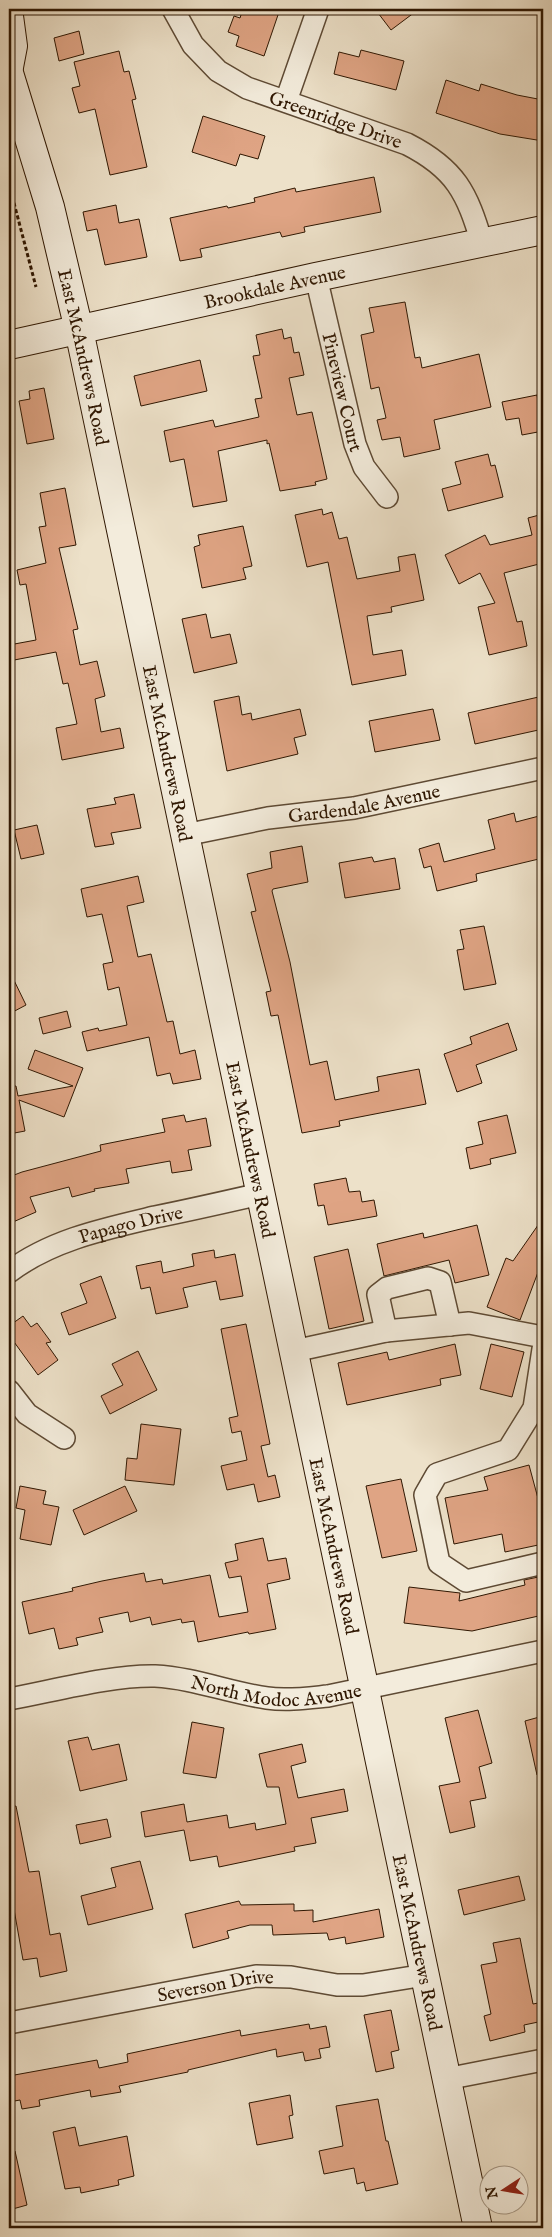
<svg xmlns="http://www.w3.org/2000/svg" width="552" height="2237" font-family="'IM FELL English',serif">
<rect width="100%" height="100%" fill="#ede1c9"/>
<filter id="stains"><feTurbulence type="fractalNoise" baseFrequency=".004" numOctaves="4"/><feColorMatrix values="0 0 0 0 .2 0 0 0 0 .09 0 0 0 0 .02 0 0 0 .5 -.17"/></filter>
<radialGradient id="worn" r=".72"><stop offset=".6" stop-color="#630" stop-opacity="0"/><stop offset="1" stop-color="#630" stop-opacity=".3"/></radialGradient>
<g fill="#dfa484" stroke="#2f1702">
<polygon points="243,9 280,9 264,56 236,46 239,36 228,32 234,16 240,18"/>
<polygon points="375,9 419,9 391,30"/>
<polygon points="79,31 84,54 59,61 54,38"/>
<polygon points="361,50 404,61 396,90 334,74 339,52 359,57"/>
<polygon points="119,51 124,72 129,71 136,99 132,100 147,167 110,175 95,109 79,113 72,88 80,86 74,62"/>
<polygon points="446,80 479,91 481,84 517,95 543,100 543,141 500,134 436,113"/>
<polygon points="203,116 265,136 258,159 240,154 236,166 192,152"/>
<polygon points="374,177 381,212 304,227 305,232 282,237 280,232 200,249 202,257 180,261 170,218 227,206 228,208 255,202 254,198 295,188 296,192"/>
<polygon points="116,205 119,223 139,219 147,257 105,265 97,229 87,231 83,212"/>
<polygon points="405,302 415,358 420,357 422,368 479,354 491,407 434,420 440,449 404,457 400,437 382,440 377,420 386,418 379,387 371,389 361,335 374,332 369,308"/>
<polygon points="282,329 284,339 291,337 294,353 299,352 304,375 289,378 297,415 312,412 327,479 315,482 316,485 280,491 269,443 267,444 267,440 218,451 227,501 193,507 184,459 170,462 164,431 213,420 215,427 259,417 255,399 262,398 253,356 260,355 256,335"/>
<polygon points="200,360 207,391 141,406 134,376"/>
<polygon points="44,388 54,439 27,444 19,401 30,399 29,391"/>
<polygon points="537,395 543,431 522,435 519,418 506,420 502,402"/>
<polygon points="488,454 491,466 495,465 503,497 448,511 442,489 461,484 455,462"/>
<polygon points="65,488 76,545 59,548 78,629 73,630 80,665 97,661 105,696 95,699 101,732 120,728 124,748 62,760 56,728 77,724 68,683 63,684 56,652 9,661 9,645 36,640 26,584 20,585 17,570 46,563 39,527 46,526 40,493"/>
<polygon points="322,509 323,515 332,512 339,539 347,537 357,579 400,571 398,557 415,554 424,600 391,607 392,612 367,616 373,655 402,650 406,675 352,685 328,562 307,567 295,515"/>
<polygon points="543,514 543,563 504,573 517,622 522,621 527,646 489,655 478,607 495,603 480,573 459,584 445,555 485,535 490,545 532,535 528,518"/>
<polygon points="243,526 252,566 243,568 246,579 202,588 194,547 200,545 198,535"/>
<polygon points="206,614 211,638 230,634 237,663 194,673 182,619"/>
<polygon points="239,696 242,715 251,713 252,720 300,709 306,735 294,738 298,754 227,771 214,701"/>
<polygon points="543,696 543,729 475,744 468,713"/>
<polygon points="433,709 440,740 375,752 369,721"/>
<polygon points="134,794 141,828 111,833 114,844 95,847 87,809 116,804 114,798"/>
<polygon points="514,813 516,822 543,815 543,858 476,874 477,881 437,891 431,866 424,868 419,849 439,843 444,862 495,849 488,820"/>
<polygon points="37,825 44,854 21,859 14,830"/>
<polygon points="302,846 308,882 273,889 272,891 290,962 310,1065 327,1061 335,1100 379,1091 377,1077 419,1069 426,1104 339,1121 340,1126 302,1133 278,1015 271,1016 266,992 271,991 251,912 256,911 247,874 272,868 270,852"/>
<polygon points="372,857 374,862 395,858 400,889 345,898 339,863"/>
<polygon points="138,876 144,902 127,906 138,957 151,954 167,1022 173,1021 180,1054 195,1050 201,1079 173,1084 170,1073 157,1076 149,1037 87,1051 82,1032 98,1028 99,1031 127,1025 119,987 108,990 103,964 113,962 102,914 87,917 81,889"/>
<polygon points="484,926 496,984 464,990 457,950 464,949 460,930"/>
<polygon points="9,970 26,1005 9,1014"/>
<polygon points="67,1011 71,1027 43,1034 39,1018"/>
<polygon points="508,1023 517,1050 476,1065 482,1083 457,1092 444,1054 472,1044 470,1037"/>
<polygon points="35,1050 83,1068 64,1117 19,1100 25,1131 9,1134 9,1086 16,1086 18,1096 73,1086 28,1069"/>
<polygon points="184,1115 186,1122 206,1118 211,1146 188,1150 192,1170 172,1173 170,1161 126,1169 129,1183 94,1189 95,1191 72,1197 69,1187 30,1197 36,1212 13,1222 9,1211 9,1177 22,1172 101,1151 100,1145 165,1132 162,1119"/>
<polygon points="507,1115 516,1153 490,1159 491,1164 470,1169 466,1148 483,1144 478,1122"/>
<polygon points="346,1178 349,1192 360,1191 362,1202 374,1200 377,1216 328,1225 324,1205 318,1206 314,1184"/>
<polygon points="543,1218 543,1259 520,1320 487,1307 506,1258 513,1261"/>
<polygon points="477,1225 489,1275 455,1283 449,1260 384,1276 377,1244 423,1233 424,1238"/>
<polygon points="348,1249 364,1321 329,1329 314,1257"/>
<polygon points="214,1250 215,1258 235,1254 243,1296 220,1300 216,1281 183,1288 188,1307 156,1314 150,1287 141,1289 136,1266 161,1261 163,1273 194,1266 192,1254"/>
<polygon points="101,1276 116,1318 69,1335 61,1313 87,1303 80,1284"/>
<polygon points="23,1316 31,1327 37,1323 51,1342 46,1343 58,1360 38,1375 9,1335 9,1326"/>
<polygon points="246,1324 270,1444 261,1446 268,1477 275,1475 280,1497 258,1502 254,1484 227,1490 221,1466 247,1460 241,1431 232,1433 229,1418 238,1416 221,1329"/>
<polygon points="455,1344 461,1375 440,1379 441,1385 347,1405 338,1363 387,1352 389,1360"/>
<polygon points="491,1344 524,1352 512,1397 480,1389"/>
<polygon points="138,1351 157,1390 110,1414 101,1396 123,1385 112,1364"/>
<polygon points="141,1424 181,1429 174,1485 125,1480 127,1458 137,1459"/>
<polygon points="529,1465 543,1517 543,1544 505,1552 502,1534 454,1544 445,1498 488,1490 484,1477"/>
<polygon points="401,1479 417,1551 382,1558 366,1486"/>
<polygon points="20,1486 46,1491 43,1504 59,1507 51,1545 20,1539 25,1510 16,1508"/>
<polygon points="125,1486 137,1511 84,1535 73,1510"/>
<polygon points="263,1538 268,1561 286,1558 290,1579 267,1584 276,1629 249,1634 248,1632 198,1642 194,1621 182,1623 181,1619 152,1625 150,1617 130,1622 128,1612 99,1618 103,1632 76,1638 78,1645 59,1649 54,1628 29,1634 22,1602 73,1591 72,1588 102,1581 144,1573 146,1582 162,1579 163,1584 210,1575 219,1617 248,1612 241,1576 229,1578 225,1563 238,1560 235,1544"/>
<polygon points="543,1576 543,1615 472,1631 404,1623 409,1587 460,1593 459,1601 525,1585 524,1580"/>
<polygon points="478,1710 492,1763 479,1767 486,1798 470,1801 475,1827 450,1833 439,1786 460,1782 445,1718"/>
<polygon points="543,1716 543,1774 537,1775 525,1721"/>
<polygon points="192,1722 224,1728 216,1778 183,1773"/>
<polygon points="88,1737 92,1750 119,1744 127,1780 80,1791 68,1741"/>
<polygon points="302,1744 306,1762 291,1766 298,1798 344,1789 348,1811 311,1818 316,1843 294,1847 295,1851 219,1867 217,1856 190,1861 184,1830 145,1837 141,1812 184,1804 187,1822 227,1815 229,1828 255,1823 256,1830 286,1824 279,1787 267,1787 259,1754"/>
<polygon points="16,1806 29,1872 39,1871 50,1935 60,1933 67,1971 40,1977 37,1958 23,1960 12,1898 9,1899 9,1807"/>
<polygon points="107,1819 111,1837 80,1844 76,1825"/>
<polygon points="140,1861 153,1909 88,1925 81,1896 116,1887 111,1868"/>
<polygon points="519,1876 525,1900 464,1915 458,1890"/>
<polygon points="239,1901 241,1905 294,1904 294,1911 313,1910 313,1922 379,1909 384,1937 346,1944 345,1937 329,1940 327,1933 273,1935 272,1925 250,1925 227,1931 229,1938 193,1948 185,1914"/>
<polygon points="520,1938 533,2004 543,2002 543,2021 524,2025 525,2032 490,2041 484,2016 491,2014 481,1965 497,1962 493,1943"/>
<polygon points="391,2010 399,2050 391,2052 394,2068 376,2072 364,2015"/>
<polygon points="309,2024 310,2029 326,2026 330,2047 319,2049 321,2058 305,2061 303,2052 277,2057 276,2049 188,2070 188,2072 119,2086 121,2092 91,2097 90,2090 39,2100 40,2106 22,2109 20,2100 9,2102 9,2076 97,2060 99,2068 128,2062 127,2054 240,2030 241,2036"/>
<polygon points="290,2095 293,2115 289,2116 293,2138 257,2145 249,2103"/>
<polygon points="378,2099 386,2141 388,2141 398,2184 366,2191 364,2182 357,2184 354,2168 324,2174 319,2151 343,2146 336,2106"/>
<polygon points="75,2127 79,2146 127,2136 134,2176 118,2180 119,2185 81,2193 80,2187 65,2189 53,2132"/>
<polygon points="15,2151 27,2205 9,2210 9,2152"/>
</g>
<g fill="none" stroke-linecap="round" stroke-linejoin="round">
<defs>
<g id="street">
<path id="s1" d="M173,9L193,45L218,71L247,88L407,144C456,169 467,193 482,243"/>
<polyline points="286,101 318,9"/>
<path id="s2" d="M316,277L355,444L364,467L387,497"/>
<path id="s3" d="M185,835L268,818L354,808L543,768"/>
<path id="s4" d="M9,1272C51,1240 104,1229 155,1217C190,1210 225,1202 260,1194"/>
<polyline points="386,1331 378,1295 387,1288 428,1278 440,1282 450,1325"/>
<polyline points="543,1349 534,1408 508,1450 437,1474 425,1495 439,1563 466,1581 543,1563"/>
<polyline points="294,1351 386,1331 469,1323 543,1337"/>
<polyline points="9,1391 27,1414 64,1438"/>
<path id="s5" d="M9,1699C53,1691 111,1675 155,1676C194,1678 230,1693 267,1698C287,1701 308,1698 328,1696L543,1651"/>
<path id="s6" d="M9,2023L256,1976L291,1977L337,1985H363L425,1975"/>
<polyline points="446,2079 543,2060"/>
</g>
<g id="secondary">
<polyline points="9,16 13,46 9,67"/>
<path id="s7" d="M9,73L50,207L79,330L478,2228"/>
<path id="s8" d="M9,345L316,277L543,230"/>
</g>
</defs>
<use href="#street" stroke="#5e4a34" stroke-width="24"/>
<use href="#secondary" stroke="#2f1702" stroke-width="30"/>
<polyline stroke="#2f1702" stroke-width="3" stroke-dasharray="4 2.5" stroke-linecap="butt" points="9,184 36,287"/>
<use href="#street" stroke="#f3ecdc" stroke-width="21"/>
<use href="#secondary" stroke="#f3ecdc" stroke-width="28"/>
</g>
<g text-anchor="middle" stroke-width="4" stroke-linejoin="round" paint-order="stroke">
<g font-size="19" fill="#2f1702" stroke="#f3ecdc">
<text dy="7" stroke="none"><textPath href="#s1" startOffset="205">Greenridge Drive</textPath></text>
<text dy="7" stroke="none"><textPath href="#s8" startOffset="272">Brookdale Avenue</textPath></text>
<text dy="7" stroke="none"><textPath href="#s7" startOffset="294">East McAndrews Road</textPath></text>
<text dy="7" stroke="none"><textPath href="#s2" startOffset="118">Pineview Court</textPath></text>
<text dy="7" stroke="none"><textPath href="#s7" startOffset="699">East McAndrews Road</textPath></text>
<text dy="7" stroke="none"><textPath href="#s3" startOffset="182">Gardendale Avenue</textPath></text>
<text dy="7" stroke="none"><textPath href="#s7" startOffset="1104">East McAndrews Road</textPath></text>
<text dy="7" stroke="none"><textPath href="#s4" startOffset="132">Papago Drive</textPath></text>
<text dy="7" stroke="none"><textPath href="#s7" startOffset="1509">East McAndrews Road</textPath></text>
<text dy="7" stroke="none"><textPath href="#s5" startOffset="271">North Modoc Avenue</textPath></text>
<text dy="7" stroke="none"><textPath href="#s7" startOffset="1914">East McAndrews Road</textPath></text>
<text dy="7" stroke="none"><textPath href="#s6" startOffset="210">Severson Drive</textPath></text>
</g>
</g>
<rect width="552" height="2237" fill="none" stroke="#ede1c9" stroke-width="30"/>
<rect x="10" y="10" width="532" height="2217" fill="none" stroke="#2f1702" stroke-width="2.5"/>
<rect x="15" y="15" width="522" height="2207" fill="none" stroke="#2f1702"/>
<g transform="translate(504 2190) rotate(258)"><circle r="24" fill="#f3ecdc" stroke="#a59785"/>
<path d="M0-4L9 19L0 12L-9 19Z" fill="#8f2418"/>
<text y="-8" font-size="14" font-weight="bold" text-anchor="middle" fill="#2f1702">N</text>
</g>
<rect width="100%" height="100%" filter="url(#stains)"/>
<rect width="100%" height="100%" fill="url(#worn)"/>
</svg>
